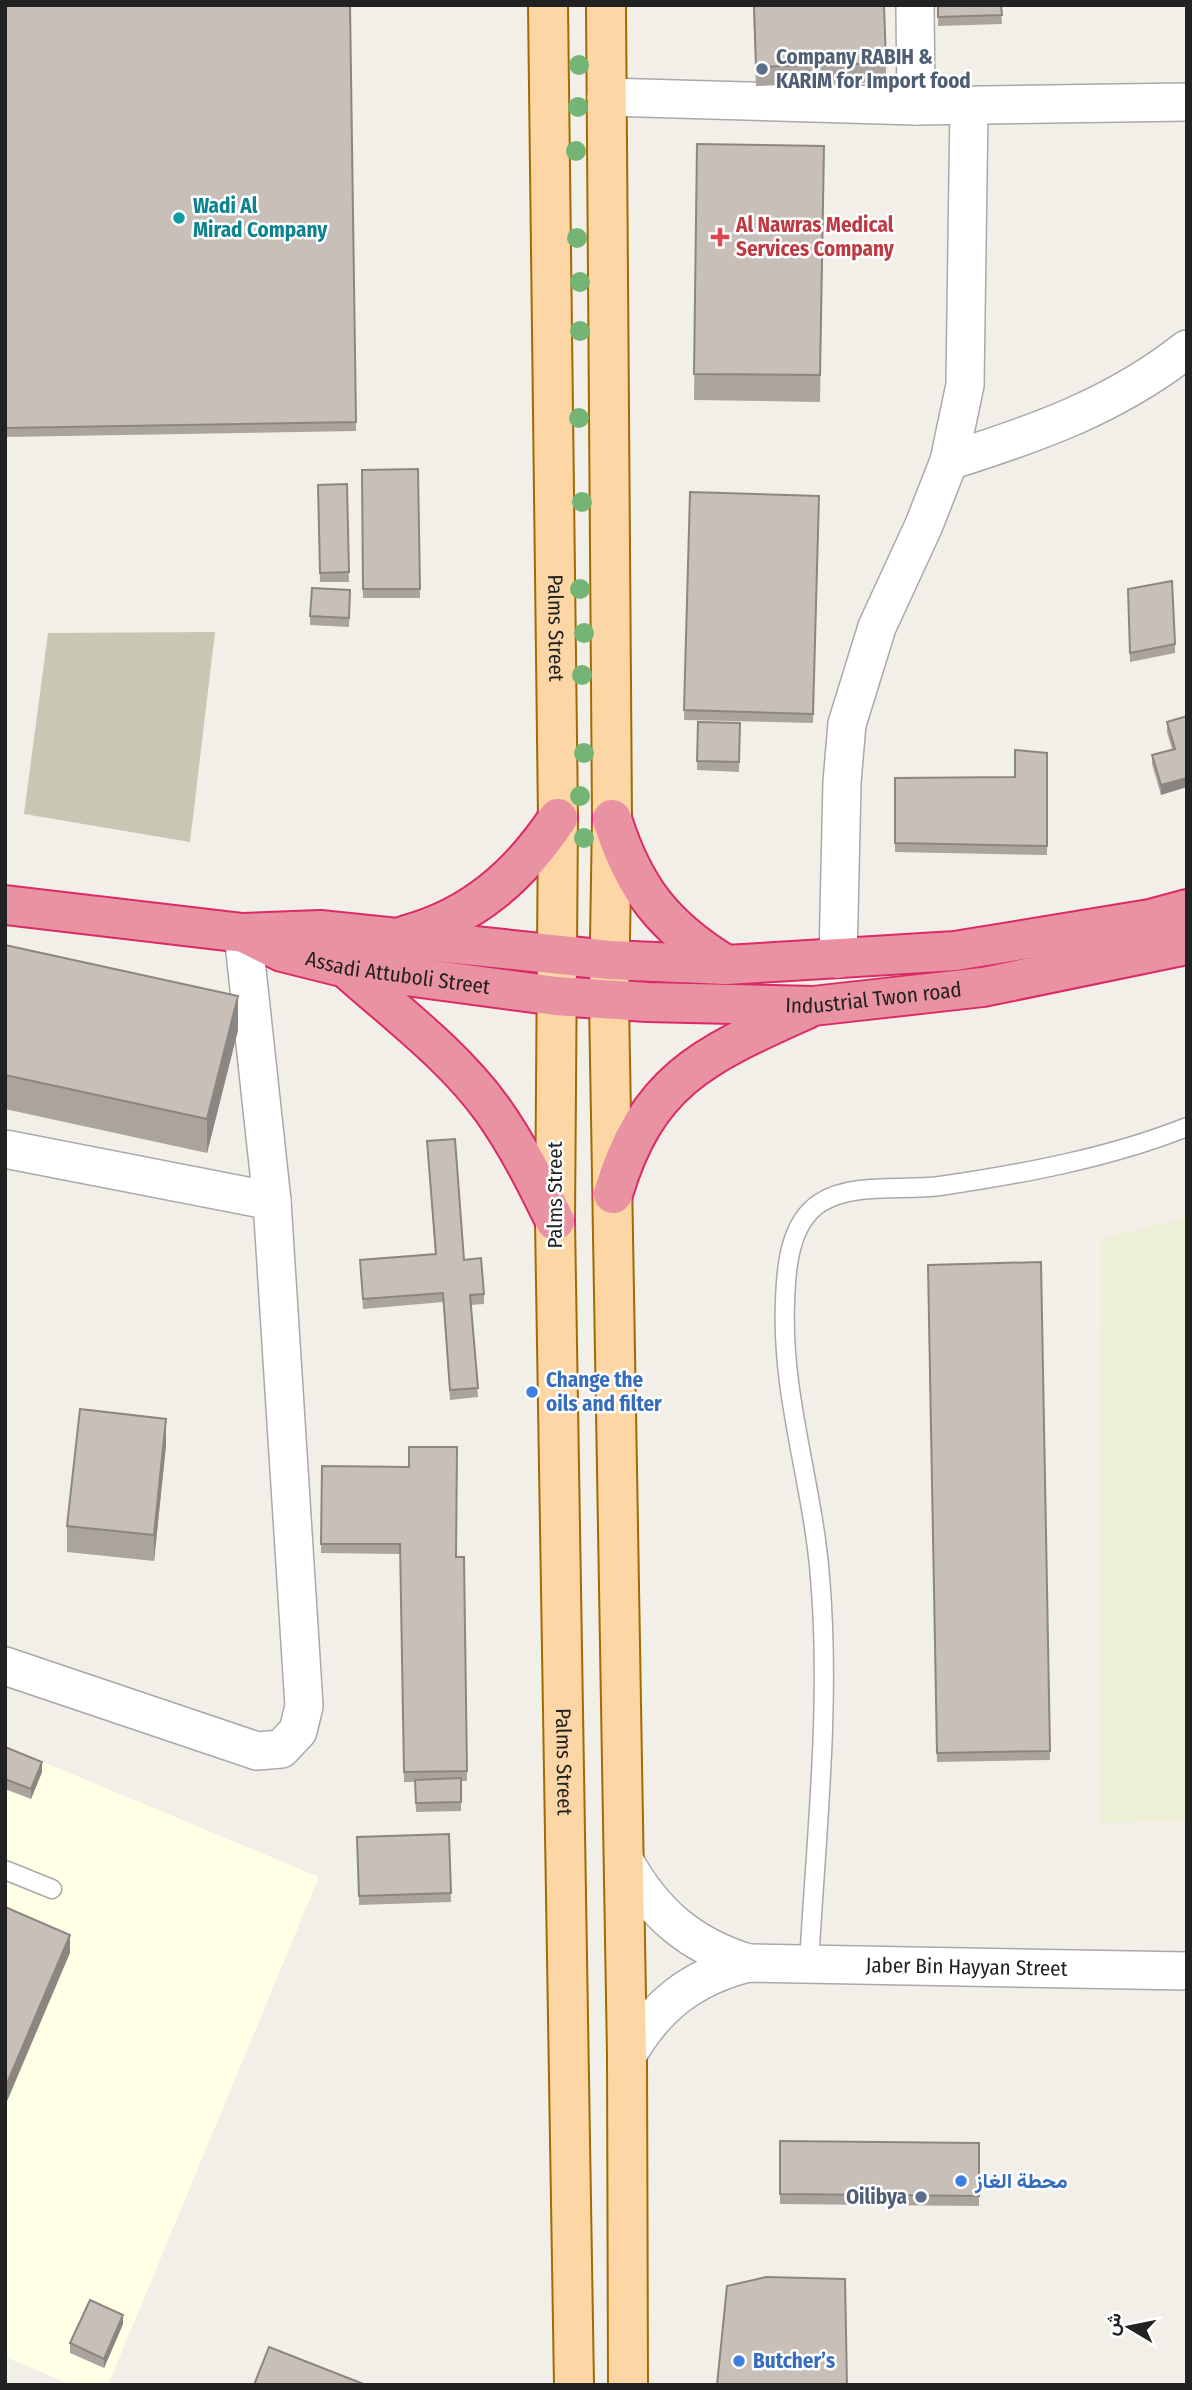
<svg xmlns="http://www.w3.org/2000/svg" width="1192" height="2390" font-family="'Fira Sans Condensed',Vazirmatn,sans-serif">
<rect width="100%" height="100%" fill="#f2efe9"/>
<polygon fill="#ffffe5" points="5,1746 319,1877 108,2385 72,2385 5,2357"/>
<polygon fill="#c7c7b4" points="215,632 190,842 24,814 48,633"/>
<polygon fill="#eef0d5" points="1187,1217 1187,1821 1101,1823 1102,1239"/>
<g fill="none" stroke-linecap="round" stroke-linejoin="round">
<defs>
<g id="lane">
<polyline points="5,1870 52,1889"/>
<path d="M809,1964C816,1836 831,1705 820,1577C813,1485 781,1396 785,1302C786,1269 789,1223 820,1203C852,1182 903,1191 940,1186C1022,1174 1109,1158 1187,1127"/>
</g>
<g id="street">
<polyline points="915,5 916,106"/>
<polyline points="606,97 916,106 1187,102"/>
<path d="M949,461C1035,434 1115,406 1187,349"/>
<polyline points="838,959 842,782 847,724 877,627 924,525 949,461 965,385 969,106"/>
<polyline points="5,1149 272,1201"/>
<polyline points="5,1666 257,1751 281,1749 298,1731 304,1706 272,1201 243,933"/>
<path d="M624,1860C653,1913 690,1945 748,1963"/>
<path id="s1" d="M627,2056C655,2006 692,1977 748,1963L1187,1971"/>
</g>
<g id="primary">
<path id="s2" d="M548,5L558,818L555,1221L574,2385"/>
<polyline points="606,5 612,819 609,1000 627,2056 628,2385"/>
</g>
<g id="highway">
<path d="M612,819C634,889 664,927 726,965"/>
<polyline points="5,905 243,933 320,930 609,960 726,965 955,951 1150,919 1187,909"/>
<path id="s3" d="M248,935L282,952L346,968L556,996L647,1002L813,1006L983,987L1187,945"/>
<path d="M406,935C473,917 520,875 558,818"/>
<path d="M346,968C395,1012 453,1055 492,1109C517,1144 536,1182 555,1221"/>
<path d="M613,1194C647,1079 705,1055 807,1009"/>
</g>
</defs>
<use href="#lane" stroke="#a9a9a9" stroke-width="21"/>
<use href="#street" stroke="#a9a9a9" stroke-width="40"/>
<use href="#primary" stroke="#a06b00" stroke-width="42"/>
<use href="#highway" stroke="#dc2a67" stroke-width="42"/>
<use href="#lane" stroke="#fff" stroke-width="18"/>
<use href="#street" stroke="#fff" stroke-width="37"/>
<use href="#primary" stroke="#fcd6a4" stroke-width="38"/>
<use href="#highway" stroke="#e892a2" stroke-width="38"/>
</g>
<g fill="#74b475">
<circle cx="579" cy="65" r="10"/>
<circle cx="578" cy="107" r="10"/>
<circle cx="576" cy="151" r="10"/>
<circle cx="577" cy="238" r="10"/>
<circle cx="580" cy="282" r="10"/>
<circle cx="580" cy="331" r="10"/>
<circle cx="579" cy="418" r="10"/>
<circle cx="582" cy="502" r="10"/>
<circle cx="580" cy="589" r="10"/>
<circle cx="584" cy="633" r="10"/>
<circle cx="582" cy="675" r="10"/>
<circle cx="584" cy="753" r="10"/>
<circle cx="580" cy="796" r="10"/>
<circle cx="584" cy="838" r="10"/>
</g>
<g fill="#aba49e">
<polygon points="5,5 350,5 356,431 5,437"/>
<polygon points="753,5 886,63 886,82 756,86"/>
<polygon points="938,5 1001,5 1002,24 938,26"/>
<polygon points="697,144 824,173 820,402 694,400"/>
<polygon points="418,469 420,598 363,598 362,470"/>
<polygon points="347,484 349,582 320,582 318,485"/>
<polygon points="690,492 819,496 813,723 684,720"/>
<polygon points="1128,589 1175,644 1175,653 1130,662"/>
<polygon points="350,599 349,627 310,625 310,616"/>
<polygon points="1187,716 1161,795 1152,764 1152,755 1172,749 1167,732 1167,722"/>
<polygon points="698,722 740,723 739,772 697,770"/>
<polygon points="1047,753 1047,855 895,852 895,778 1015,777"/>
<polygon points="5,945 238,1030 207,1153 5,1109"/>
<polygon points="427,1141 464,1260 484,1294 484,1304 471,1305 478,1397 450,1400 443,1302 363,1309 360,1260 435,1254"/>
<polygon points="1041,1262 1050,1760 937,1762 928,1265"/>
<polygon points="166,1445 154,1561 67,1552 67,1526"/>
<polygon points="322,1466 456,1557 467,1771 467,1781 461,1781 461,1811 416,1812 415,1782 404,1782 400,1554 321,1553"/>
<polygon points="5,1747 42,1772 31,1799 5,1789"/>
<polygon points="449,1834 451,1902 359,1905 357,1837"/>
<polygon points="780,2141 979,2143 979,2206 780,2204"/>
<polygon points="123,2324 104,2368 70,2353 70,2343"/>
</g>
<g fill="#8b8681">
<polygon points="1187,778 1187,787 1161,795 1161,785"/>
<polygon points="238,996 238,1030 207,1153 207,1119"/>
<polygon points="166,1419 166,1445 154,1561 154,1535"/>
<polygon points="42,1762 42,1772 31,1799 31,1789"/>
<polygon points="70,1935 70,1953 5,2106 5,2088"/>
<polygon points="123,2315 123,2324 104,2368 104,2359"/>
</g>
<g fill="#c7bfb8" stroke="#8b8681" stroke-width="2">
<polygon points="5,5 350,5 356,422 5,428"/>
<polygon points="754,5 884,5 886,63 756,67"/>
<polygon points="938,5 1001,5 1002,15 938,17"/>
<polygon points="697,144 824,146 820,375 694,374"/>
<polygon points="418,469 420,589 363,589 362,470"/>
<polygon points="347,484 349,572 320,573 318,485"/>
<polygon points="690,492 819,496 813,714 684,710"/>
<polygon points="1172,581 1175,644 1130,653 1128,589"/>
<polygon points="312,588 350,590 349,618 310,616"/>
<polygon points="1187,716 1187,778 1161,785 1152,755 1175,749 1167,722"/>
<polygon points="698,722 740,723 739,762 697,761"/>
<polygon points="1015,750 1047,753 1047,846 895,843 895,778 1015,777"/>
<polygon points="5,945 238,996 207,1119 5,1075"/>
<polygon points="455,1139 464,1260 481,1258 484,1294 470,1295 478,1388 450,1390 443,1293 363,1299 360,1260 436,1254 427,1141"/>
<polygon points="1041,1262 1050,1751 937,1753 928,1265"/>
<polygon points="80,1409 166,1419 154,1535 67,1526"/>
<polygon points="409,1447 457,1447 456,1557 464,1557 467,1771 404,1772 400,1544 321,1544 322,1466 409,1467"/>
<polygon points="5,1747 42,1762 31,1789 5,1779"/>
<polygon points="461,1778 461,1802 416,1803 415,1780"/>
<polygon points="449,1834 451,1893 359,1896 357,1837"/>
<polygon points="5,1907 70,1935 5,2088"/>
<polygon points="780,2141 979,2143 979,2196 780,2194"/>
<polygon points="766,2277 845,2279 847,2385 717,2385 727,2286"/>
<polygon points="90,2300 123,2315 104,2359 70,2343"/>
<polygon points="269,2347 366,2385 254,2385"/>
</g>
<g fill="#5c6f8a" stroke="#fff" stroke-width="2.5">
<circle cx="762" cy="69" r="7"/>
<circle cx="921" cy="2197" r="7"/>
</g>
<circle fill="#0f9aa8" stroke="#fff" stroke-width="2.5" cx="179" cy="218" r="7"/>
<path fill="#e0444e" stroke="#fff" stroke-width="2.5" d="M716.5 226.5h7v7h7v7h-7v7h-7v-7h-7v-7h7z"/>
<g fill="#3f7fe0" stroke="#fff" stroke-width="2.5">
<circle cx="532" cy="1392" r="7"/>
<circle cx="961" cy="2181" r="7"/>
<circle cx="739" cy="2361" r="7"/>
</g>
<g text-anchor="middle" stroke-width="5" stroke-linejoin="round" paint-order="stroke">
<g font-size="21" font-weight="bold" fill="#4e5e75" stroke="#fff" text-anchor="start">
<text x="776" y="64">Company RABIH &amp;<tspan x="776" dy="24">KARIM for Import food</tspan></text>
<text x="907" y="2204" text-anchor="end">Oilibya</text>
</g>
<g font-size="21" font-weight="bold" fill="#0d838f" stroke="#fff" text-anchor="start">
<text x="193" y="213">Wadi Al<tspan x="193" dy="24">Mirad Company</tspan></text>
</g>
<g font-size="21" font-weight="bold" fill="#be3a42" stroke="#fff" text-anchor="start">
<text x="736" y="232">Al Nawras Medical<tspan x="736" dy="24">Services Company</tspan></text>
</g>
<g font-size="21" fill="#222" stroke="#fff">
<text dy="7" stroke="none"><textPath href="#s2" startOffset="623">Palms Street</textPath></text>
<text dy="7" stroke="none"><textPath href="#s3" startOffset="156">Assadi Attuboli Street</textPath></text>
<text dy="7" stroke="none"><textPath href="#s3" startOffset="634">Industrial Twon road</textPath></text>
<text transform="translate(555 1195) rotate(-90)" y="7">Palms Street</text>
<text dy="7" stroke="none"><textPath href="#s2" startOffset="1757">Palms Street</textPath></text>
<text dy="7" stroke="none"><textPath href="#s1" startOffset="376">Jaber Bin Hayyan Street</textPath></text>
</g>
<g font-size="21" font-weight="bold" fill="#366cbe" stroke="#fff" text-anchor="start">
<text x="546" y="1387">Change the<tspan x="546" dy="24">oils and filter</tspan></text>
<text x="975" y="2188">محطة الغاز</text>
<text x="753" y="2368">Butcher’s</text>
</g>
</g>
<rect width="1192" height="2390" fill="none" stroke="#222222" stroke-width="14"/>
<g transform="translate(1129 2327) rotate(280)" stroke="#ffffff" stroke-width="5" paint-order="stroke">
<path d="M0-5L12 26L0 18L-12 26Z" fill="#222222"/>
<text y="-10" font-size="19" font-weight="bold" text-anchor="middle" fill="#222222">ش</text>
</g>
</svg>
